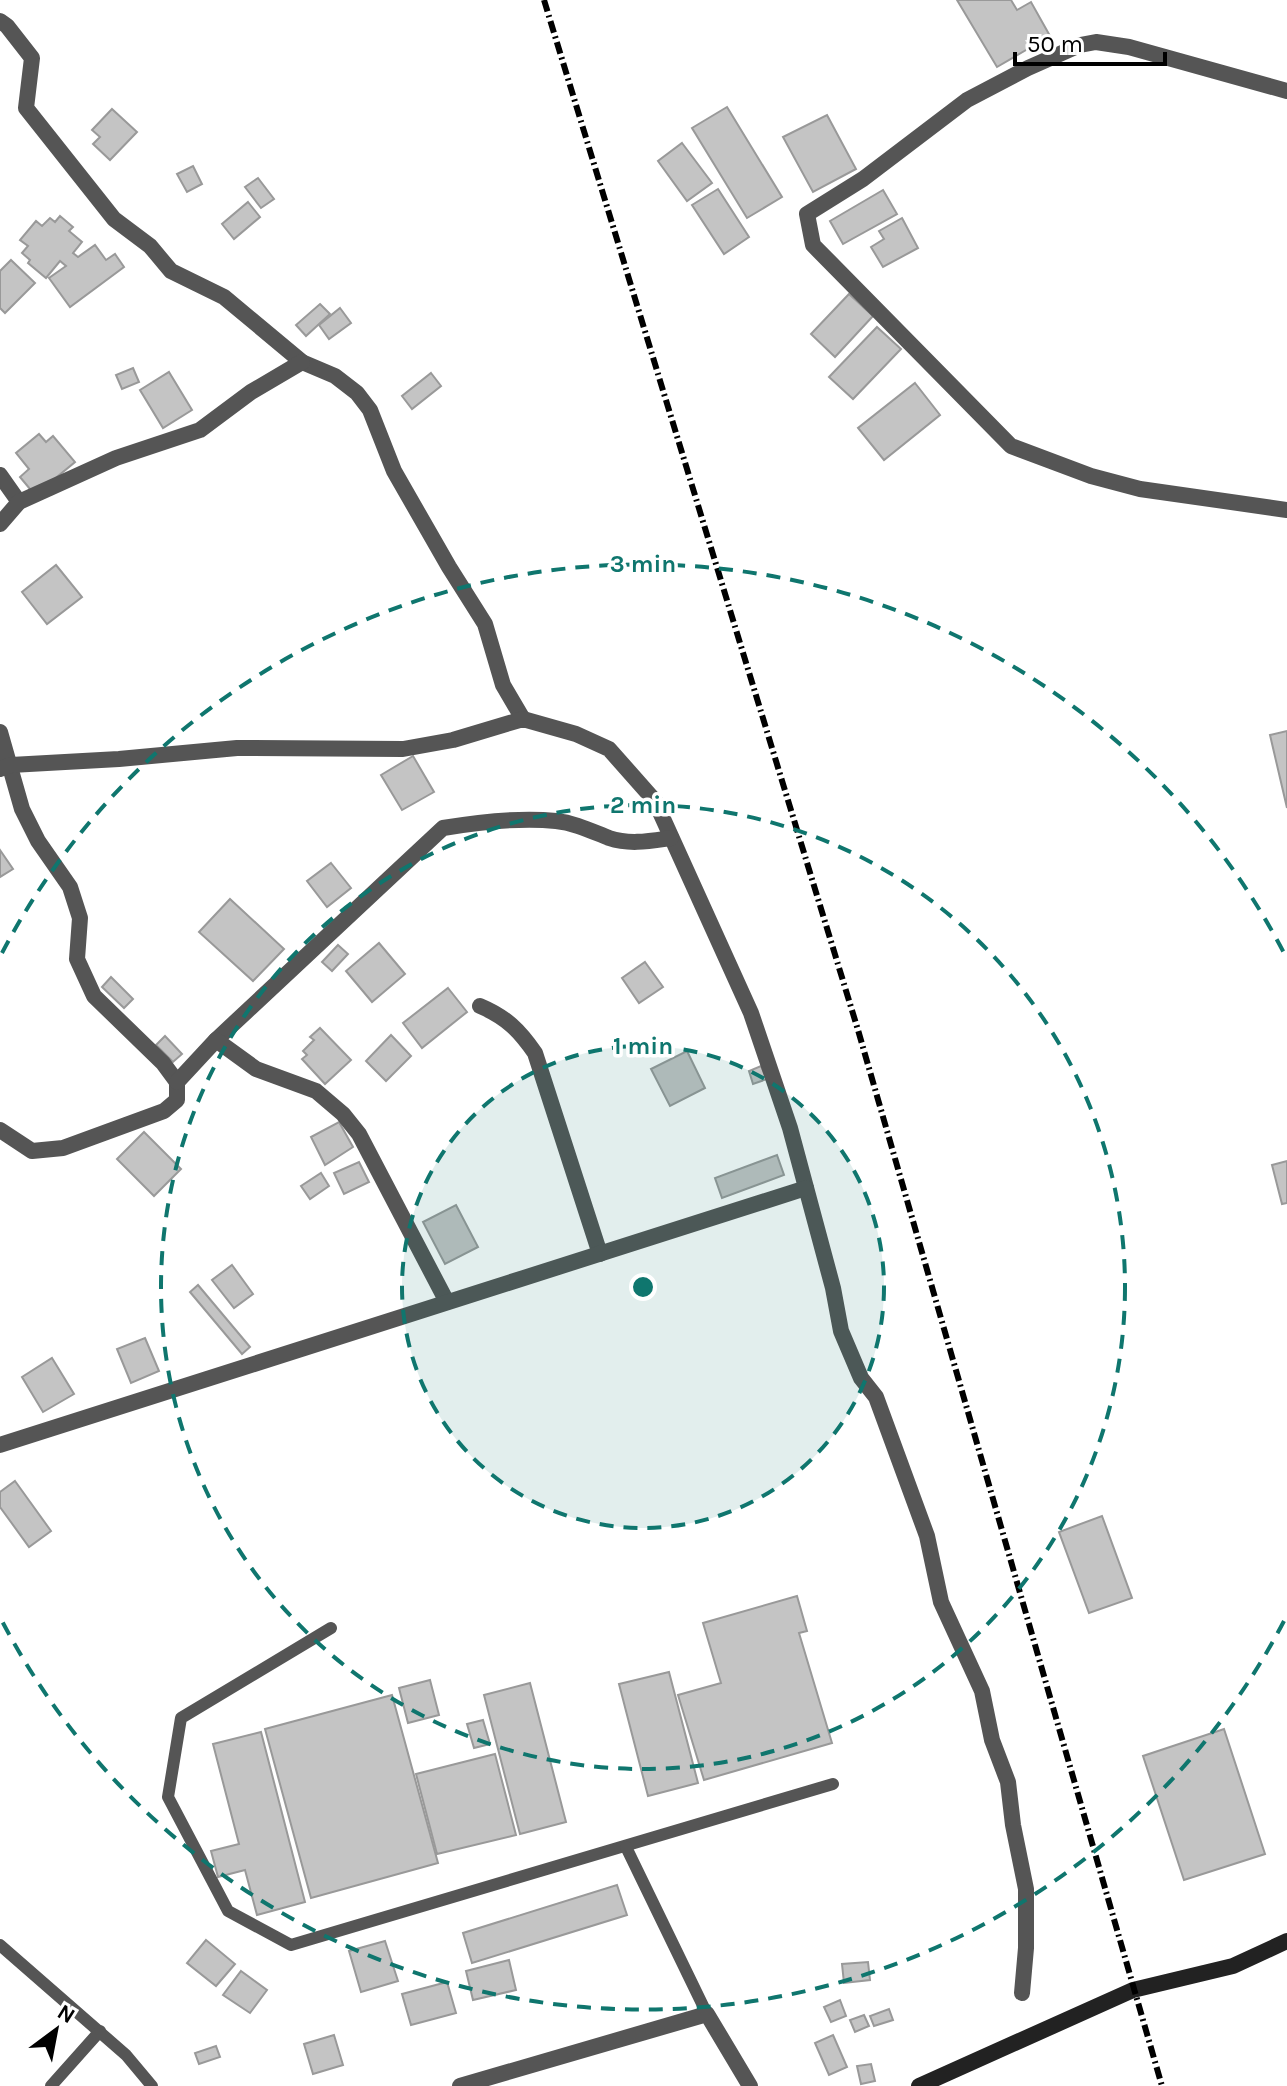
<svg xmlns="http://www.w3.org/2000/svg" width="1287" height="2086" font-family="Karla,sans-serif">
<rect width="100%" height="100%" fill="#fff"/>
<g fill="#c4c4c4" stroke="#999" stroke-width="2">
<polygon points="957,0 1011,0 1017,10 1031,2 1050,36 997,67"/>
<polygon points="727,107 782,197 747,218 692,128"/>
<polygon points="112,109 137,132 110,160 93,144 100,137 92,130"/>
<polygon points="827,115 856,169 813,192 783,137"/>
<polygon points="682,143 712,183 687,201 658,161"/>
<polygon points="193,166 202,184 187,192 177,174"/>
<polygon points="258,178 274,199 261,208 245,187"/>
<polygon points="718,189 749,237 724,254 692,205"/>
<polygon points="883,190 897,214 843,244 830,221"/>
<polygon points="248,202 260,217 234,239 222,224"/>
<polygon points="60,216 73,227 69,231 82,242 73,253 78,257 95,245 106,260 115,254 124,267 70,307 49,278 66,266 60,261 46,278 28,263 30,260 22,253 28,246 20,240 36,221 42,226 50,218 55,222"/>
<polygon points="902,218 918,248 883,267 871,247 884,239 879,231"/>
<polygon points="11,260 35,283 5,313 0,308 0,271"/>
<polygon points="849,294 873,316 835,357 811,334"/>
<polygon points="320,304 330,314 306,336 296,325"/>
<polygon points="340,308 351,323 329,339 319,325"/>
<polygon points="877,327 901,349 853,399 829,377"/>
<polygon points="133,368 139,382 122,389 116,375"/>
<polygon points="169,372 192,410 163,428 140,390"/>
<polygon points="431,373 441,386 412,409 402,396"/>
<polygon points="915,383 940,415 884,460 858,428"/>
<polygon points="39,434 46,442 53,436 75,462 35,495 20,477 29,469 16,453"/>
<polygon points="56,565 82,597 47,624 22,592"/>
<polygon points="1287,731 1287,808 1270,735"/>
<polygon points="413,756 434,792 402,810 381,775"/>
<polygon points="0,850 13,869 0,877"/>
<polygon points="331,863 351,888 327,907 307,881"/>
<polygon points="230,899 284,949 253,981 199,932"/>
<polygon points="379,943 405,974 372,1002 346,971"/>
<polygon points="338,945 348,954 332,971 322,962"/>
<polygon points="645,962 663,987 639,1003 622,978"/>
<polygon points="111,977 133,999 124,1008 102,987"/>
<polygon points="448,988 467,1012 422,1048 403,1023"/>
<polygon points="320,1028 351,1060 325,1084 302,1059 307,1055 303,1051 314,1040 310,1037"/>
<polygon points="391,1035 411,1056 386,1081 366,1061"/>
<polygon points="165,1036 182,1054 173,1062 156,1045"/>
<polygon points="687,1051 705,1088 670,1106 651,1069"/>
<polygon points="761,1066 767,1079 753,1084 749,1071"/>
<polygon points="339,1122 353,1147 325,1165 311,1137"/>
<polygon points="144,1132 181,1169 154,1196 117,1159"/>
<polygon points="777,1155 784,1175 722,1198 715,1178"/>
<polygon points="1287,1161 1287,1203 1282,1204 1272,1165"/>
<polygon points="359,1162 369,1182 344,1194 334,1173"/>
<polygon points="321,1173 329,1186 310,1199 301,1186"/>
<polygon points="456,1205 478,1247 445,1264 423,1222"/>
<polygon points="232,1265 253,1294 234,1308 212,1280"/>
<polygon points="198,1285 250,1347 242,1354 190,1292"/>
<polygon points="145,1338 159,1371 131,1383 117,1349"/>
<polygon points="52,1358 74,1394 43,1412 22,1377"/>
<polygon points="15,1481 51,1531 29,1547 0,1507 0,1492"/>
<polygon points="1102,1516 1132,1598 1089,1613 1059,1532"/>
<polygon points="797,1596 807,1631 799,1633 832,1743 704,1780 678,1695 721,1683 703,1623"/>
<polygon points="669,1672 698,1783 648,1796 619,1684"/>
<polygon points="430,1680 439,1715 408,1723 399,1688"/>
<polygon points="530,1683 566,1822 520,1834 484,1695"/>
<polygon points="392,1695 438,1863 311,1898 265,1729"/>
<polygon points="483,1720 490,1744 474,1748 467,1724"/>
<polygon points="1224,1729 1265,1854 1184,1880 1143,1756"/>
<polygon points="261,1732 305,1902 257,1915 245,1870 218,1877 211,1851 239,1844 213,1744"/>
<polygon points="495,1754 516,1835 437,1854 416,1774"/>
<polygon points="617,1885 627,1915 472,1963 463,1933"/>
<polygon points="206,1940 235,1964 216,1986 187,1963"/>
<polygon points="385,1941 398,1981 361,1992 349,1951"/>
<polygon points="509,1960 516,1990 473,2000 466,1971"/>
<polygon points="868,1962 870,1980 844,1983 842,1964"/>
<polygon points="241,1971 267,1990 250,2013 223,1995"/>
<polygon points="447,1982 456,2013 411,2025 402,1994"/>
<polygon points="840,2000 846,2016 831,2022 824,2007"/>
<polygon points="889,2009 893,2020 874,2026 870,2016"/>
<polygon points="864,2015 869,2026 855,2032 850,2020"/>
<polygon points="334,2035 343,2065 313,2074 304,2044"/>
<polygon points="833,2035 847,2067 829,2075 815,2043"/>
<polygon points="216,2046 220,2057 199,2064 195,2053"/>
<polygon points="871,2064 875,2081 861,2084 857,2066"/>
</g>
<g fill="none" stroke-linecap="round" stroke-linejoin="round">
<g stroke="#555" stroke-width="12">
<polyline points="331,1628 181,1718 168,1797 228,1911 291,1945 833,1784"/>
<polyline points="626,1847 707,2014"/>
<polyline points="0,1945 126,2055 152,2086"/>
<polyline points="51,2086 100,2031"/>
</g>
<g stroke="#555" stroke-width="16">
<polyline points="0,21 7,26 32,58 26,108 114,219 150,246 171,271 224,297 302,362 335,376 357,393 370,410 394,471 449,567 485,624 503,685 523,719"/>
<polyline points="1287,91 1129,47 1096,42 1080,45 1028,68 967,100 863,179 807,214 813,245 1011,446 1091,476 1140,489 1287,510"/>
<polyline points="0,475 19,502"/>
<polyline points="0,524 19,502 116,458 200,430 251,392 302,362"/>
<polyline points="0,732 22,809 38,841 70,887 80,918 77,959 94,996 163,1063 177,1082 177,1100 164,1111 63,1148 32,1151 0,1130"/>
<polyline points="0,769 11,765 119,759 237,748 403,749 453,740 523,719 576,734 609,749 655,801 751,1013 790,1128 833,1288 841,1331 861,1378 876,1397 927,1536 941,1602 982,1691 992,1740 1008,1782 1013,1825 1026,1889 1026,1948 1022,1993"/>
<path d="M480,1006C506,1017 519,1030 535,1053L600,1254"/>
<path d="M216,1040L443,828C479,822 519,817 556,821C575,823 591,831 609,838C630,845 650,841 671,838"/>
<polyline points="177,1082 216,1040 256,1069 316,1091 343,1114 359,1134 447,1302"/>
<polyline points="0,1445 806,1188"/>
<polyline points="460,2086 707,2014 750,2086"/>
</g>
<polyline stroke="#222" stroke-width="16" points="919,2086 1133,1990 1233,1966 1287,1941"/>
<polyline stroke="#000" stroke-width="6" stroke-dasharray="12 4 2 4" stroke-linecap="butt" points="544,0 858,1030 1162,2086"/>
</g>
<circle cx="643" cy="1287" r="241" fill="#0f766e" fill-opacity=".12"/>
<g fill="none" stroke="#0f766e" stroke-width="4" stroke-dasharray="14 10">
<circle cx="643" cy="1287" r="241"/>
<circle cx="643" cy="1287" r="482"/>
<path d="M1284 1621A723 723 0 0 1 2 1621M2 953A723 723 0 0 1 1284 953"/>
</g>
<circle cx="643" cy="1287" r="12" fill="#0f766e" stroke="#fff" stroke-width="4"/>
<g font-size="24" text-anchor="middle" font-weight="bold" fill="#0f766e" stroke="#fff" stroke-width="7" stroke-linejoin="round" paint-order="stroke">
<text x="643" y="572">3 min</text>
<text x="643" y="813">2 min</text>
<text x="643" y="1054">1 min</text>
</g>
<g transform="translate(56 2030) rotate(32)" stroke="#ffffff" stroke-width="6" paint-order="stroke">
<path d="M0-6L14 30L0 20L-14 30Z" fill="#000000"/>
<text y="-12" font-size="22" font-weight="bold" text-anchor="middle" fill="#000000">N</text>
</g>
<path d="M1015 52v12h150v-12" fill="none" stroke="#000000" stroke-width="4"/>
<text x="1027" y="52" font-size="24" fill="#000000" stroke="#ffffff" stroke-width="6" paint-order="stroke">50 m</text>
</svg>
